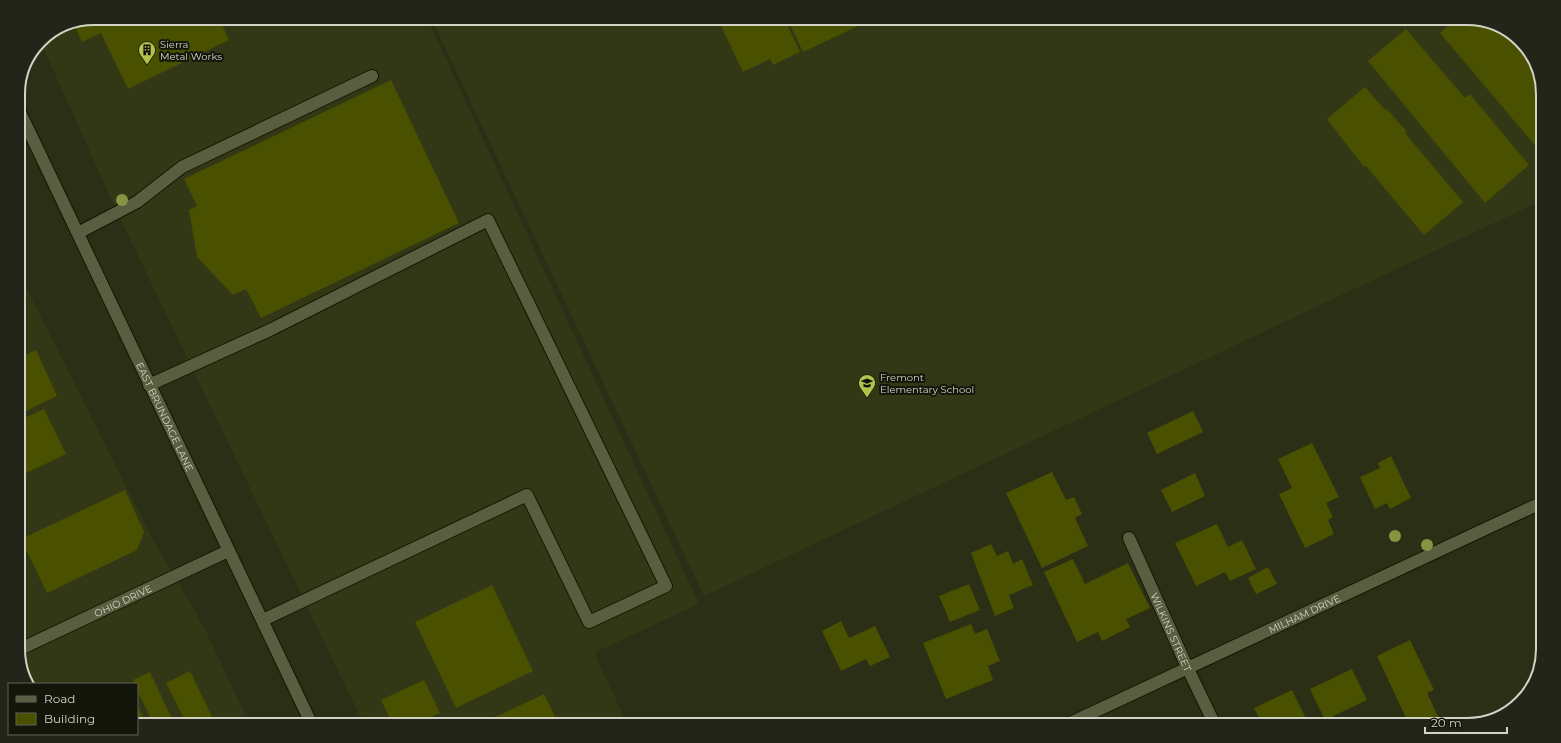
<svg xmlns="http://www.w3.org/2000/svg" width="1561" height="743" font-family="Montserrat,sans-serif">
<rect width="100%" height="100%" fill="#2b2f15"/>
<g fill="#323715">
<polygon points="94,18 427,18 699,604 594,653 628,725 364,725 116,210 40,41 65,24"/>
<polygon points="431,18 1467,18 1500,26 1530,52 1543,90 1543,200 704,596"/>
<polygon points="18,271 152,538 204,627 250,725 137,725 137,684 28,684 18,654"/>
</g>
<g fill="#495100">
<polygon points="94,18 219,18 229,40 128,89 101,33 82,42 73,22"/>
<polygon points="737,18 784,18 800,52 773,65 770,59 743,72 721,26"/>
<polygon points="787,18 875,18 803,52"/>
<polygon points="1457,18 1467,18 1500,26 1531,53 1543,90 1543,155 1440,33"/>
<polygon points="1406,29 1465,98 1470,94 1529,165 1485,203 1368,61"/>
<polygon points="391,80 459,223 261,318 246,289 233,295 197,257 189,210 197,206 184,179"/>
<polygon points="1365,87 1385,110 1387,109 1407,132 1405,133 1463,202 1424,235 1366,166 1364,167 1327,119"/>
<polygon points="36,350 57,396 18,415 18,359"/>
<polygon points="44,409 66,454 18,477 18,421"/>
<polygon points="1193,411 1203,432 1157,454 1147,433"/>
<polygon points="1312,443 1339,497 1326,503 1333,517 1328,520 1334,534 1305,548 1279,494 1292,488 1278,459"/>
<polygon points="1391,456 1411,498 1390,509 1387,503 1375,509 1360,477 1380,468 1378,463"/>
<polygon points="1052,472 1066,500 1074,497 1082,514 1075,518 1088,546 1042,568 1006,493"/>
<polygon points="1195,473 1205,496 1172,512 1161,490"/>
<polygon points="125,490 144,532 137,550 47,593 21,539"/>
<polygon points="1217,524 1228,547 1242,540 1256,569 1230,581 1225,572 1196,586 1175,543"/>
<polygon points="991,544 997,556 1008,551 1013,564 1022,559 1033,585 1009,595 1014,608 995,616 971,553"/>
<polygon points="1073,559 1085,584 1128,563 1150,608 1126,619 1130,627 1102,641 1098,632 1077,642 1044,572"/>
<polygon points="1268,567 1277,584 1256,594 1248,578"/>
<polygon points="969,584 980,610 950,622 939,596"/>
<polygon points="492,585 533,671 456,708 415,622"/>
<polygon points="841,621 849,638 875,626 890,657 870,666 866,659 841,671 822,631"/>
<polygon points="971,624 975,634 987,629 1000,661 988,666 993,680 946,699 923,643"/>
<polygon points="1410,640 1434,690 1427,693 1442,725 1419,725 1415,718 1408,722 1377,656"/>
<polygon points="1352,669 1367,700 1325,720 1310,689"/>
<polygon points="190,671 216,725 187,725 166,683"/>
<polygon points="150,672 175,725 154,725 137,690 137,684 134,684 133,680"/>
<polygon points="424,680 440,713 415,725 393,725 381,700"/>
<polygon points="1292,690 1309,725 1263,725 1254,708"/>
<polygon points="544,694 559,725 479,725"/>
<polygon points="139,708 147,725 137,725 137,709"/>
</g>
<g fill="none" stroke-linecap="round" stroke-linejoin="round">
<defs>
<g id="lane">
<polyline points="78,233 137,202 182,167 372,76"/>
<polyline points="149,385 270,330 488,220 666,586 589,622 527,495 263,620"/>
</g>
<g id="street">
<path id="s1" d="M1129,538L1188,669L1215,725"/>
<path id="s2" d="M18,650L228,551"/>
<path id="s3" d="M1066,725L1543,502"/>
</g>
<g id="secondary">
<path id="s4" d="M18,108L312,725"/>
</g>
</defs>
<use href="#lane" stroke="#141701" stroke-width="14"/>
<use href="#street" stroke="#141701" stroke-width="14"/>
<use href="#secondary" stroke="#141701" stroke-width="14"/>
<use href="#lane" stroke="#595e41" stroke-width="12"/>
<use href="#street" stroke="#595e41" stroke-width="12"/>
<use href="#secondary" stroke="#595e41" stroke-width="12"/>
</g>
<g fill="#889444">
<circle cx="122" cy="200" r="6"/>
<circle cx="1395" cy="536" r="6"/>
<circle cx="1427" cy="545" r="6"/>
</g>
<defs>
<symbol id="building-pin" viewBox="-11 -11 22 30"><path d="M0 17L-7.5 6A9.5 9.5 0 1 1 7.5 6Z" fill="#b3c24b" stroke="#14160b"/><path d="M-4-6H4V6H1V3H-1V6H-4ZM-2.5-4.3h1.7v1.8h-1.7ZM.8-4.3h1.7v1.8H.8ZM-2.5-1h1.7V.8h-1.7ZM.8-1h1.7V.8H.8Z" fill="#111"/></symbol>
<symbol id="school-pin" viewBox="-11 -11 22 30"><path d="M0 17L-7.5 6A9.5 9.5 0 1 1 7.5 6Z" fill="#b3c24b" stroke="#14160b"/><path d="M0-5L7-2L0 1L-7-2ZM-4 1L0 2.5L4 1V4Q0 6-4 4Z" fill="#111"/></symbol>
</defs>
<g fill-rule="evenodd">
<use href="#building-pin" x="137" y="40" width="20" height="27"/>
<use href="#school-pin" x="857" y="373" width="20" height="27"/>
</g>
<g text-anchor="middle" stroke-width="4" stroke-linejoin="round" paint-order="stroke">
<g font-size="10" fill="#d1d4c4" stroke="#14160b" text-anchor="start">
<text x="160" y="48">Sierra<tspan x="160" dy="12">Metal Works</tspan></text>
<text x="880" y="381">Fremont<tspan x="880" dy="12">Elementary School</tspan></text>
</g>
<g font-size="10" fill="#d1d4c4" stroke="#14160b">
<text dy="4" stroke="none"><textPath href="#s4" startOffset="342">EAST BRUNDAGE LANE</textPath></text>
<text dy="4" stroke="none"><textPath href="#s2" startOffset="116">OHIO DRIVE</textPath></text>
<text dy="4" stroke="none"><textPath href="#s3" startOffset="263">MILHAM DRIVE</textPath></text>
<text dy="4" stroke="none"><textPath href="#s1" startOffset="103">WILKINS STREET</textPath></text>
</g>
</g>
<path d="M0 0H1561V743H0ZM94 25H1467A69 69 0 0 1 1536 94V649A69 69 0 0 1 1467 718H94A69 69 0 0 1 25 649V94A69 69 0 0 1 94 25Z" fill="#23251a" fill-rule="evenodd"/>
<path fill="none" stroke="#d1d4c4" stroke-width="2" d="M94 25H1467A69 69 0 0 1 1536 94V649A69 69 0 0 1 1467 718H94A69 69 0 0 1 25 649V94A69 69 0 0 1 94 25Z"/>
<rect x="8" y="683" width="130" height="52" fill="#14160b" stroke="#606255"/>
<rect x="16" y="696" width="20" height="6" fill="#595e41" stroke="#606255"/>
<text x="44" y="703" font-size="12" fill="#d1d4c4">Road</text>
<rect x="16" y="713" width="20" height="12" fill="#495100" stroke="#606255"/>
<text x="44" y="723" font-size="12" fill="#d1d4c4">Building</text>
<path d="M1425 727v6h82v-6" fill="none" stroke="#d1d4c4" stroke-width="2"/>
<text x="1431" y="727" font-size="12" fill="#d1d4c4" stroke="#14160b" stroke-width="3" paint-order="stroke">20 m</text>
</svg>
